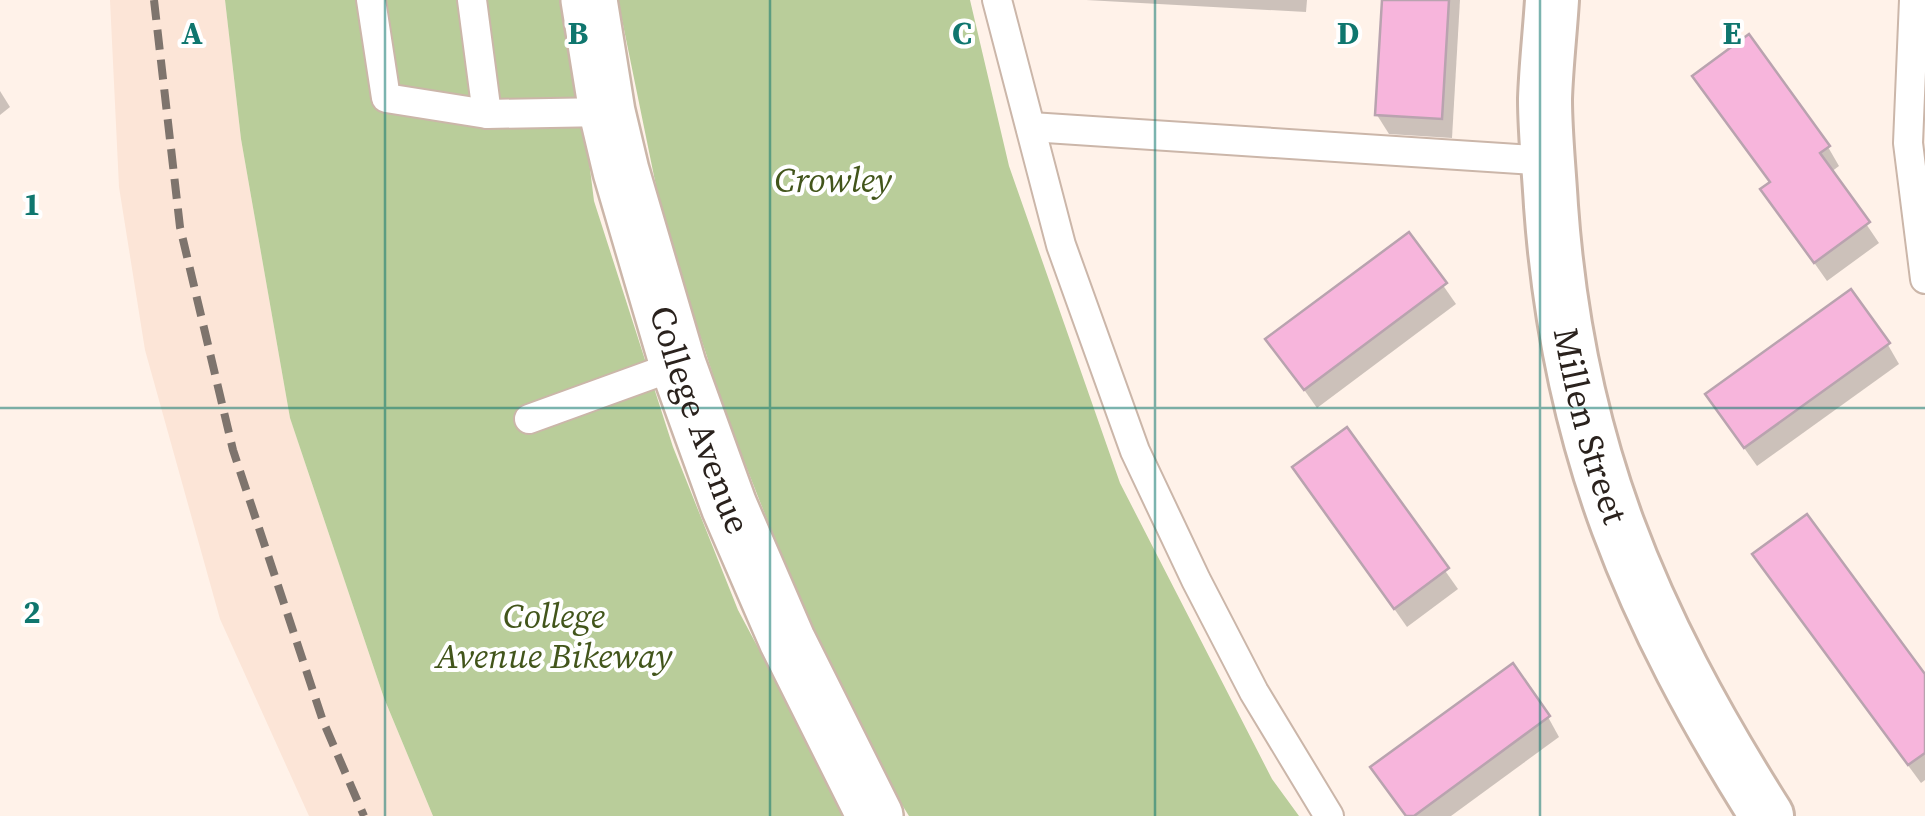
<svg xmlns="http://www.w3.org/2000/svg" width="1925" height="816" font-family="'Source Serif 4',serif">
<rect width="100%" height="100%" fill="#fff2e9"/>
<polygon fill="#fce5d7" points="110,0 225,0 241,139 290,418 384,698 433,816 309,816 220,619 145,350 119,187"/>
<g fill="#b9cd9a">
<polygon points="225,0 569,0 594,201 673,447 738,610 848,816 433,816 384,698 290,418 241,139"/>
<polygon points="618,0 970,0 1009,166 1120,483 1272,779 1299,816 909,816 889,784 813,637 726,415 664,225"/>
</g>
<g fill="#0003">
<polygon points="1086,0 1307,0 1306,12"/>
<polygon points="1384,0 1460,0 1452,138 1389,134 1377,115"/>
<polygon points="0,91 10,107 0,115"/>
<polygon points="1707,96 1828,147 1839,166 1831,172 1879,243 1827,281 1763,190 1772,184"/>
<polygon points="1408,235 1456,304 1317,408 1269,340"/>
<polygon points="1888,345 1899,364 1757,466 1720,414"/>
<polygon points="1346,431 1458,589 1407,627 1295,468"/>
<polygon points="1767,574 1925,678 1925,780 1921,783"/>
<polygon points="1548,717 1559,737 1451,816 1406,816 1373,768"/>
</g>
<g fill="#f7b5dc" stroke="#b9a3af" stroke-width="2.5">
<polygon points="1382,0 1449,0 1442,119 1375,115"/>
<polygon points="1749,34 1830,146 1820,153 1870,222 1814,263 1760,189 1770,182 1692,76"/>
<polygon points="1409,232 1447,283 1304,390 1265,339"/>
<polygon points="1851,289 1890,343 1744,448 1705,394"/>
<polygon points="1347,427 1449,568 1394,609 1292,467"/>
<polygon points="1807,514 1925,674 1925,753 1908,765 1752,554"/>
<polygon points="1513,663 1550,716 1414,816 1406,816 1370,767"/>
</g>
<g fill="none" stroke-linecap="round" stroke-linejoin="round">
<defs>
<g id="service">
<polyline points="371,0 386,98 487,114"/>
<polyline points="472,0 487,114 607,112"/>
<polyline points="997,0 1061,245 1135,451 1196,580 1254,692 1329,816"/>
<polyline points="1914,0 1908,143 1925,279"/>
<polyline points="1031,127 1548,161"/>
<polyline points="529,419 678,365"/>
</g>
<g id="minor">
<path id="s1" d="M1552,0C1550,33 1546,66 1545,99C1545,134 1549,170 1551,206C1568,445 1640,615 1767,816"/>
</g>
<g id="tertiary">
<path id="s2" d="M589,0L607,112L621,171L678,365L729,506L787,640L875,816"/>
</g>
</defs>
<use href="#service" stroke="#cbb6a9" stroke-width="32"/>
<use href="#minor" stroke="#cbb6a9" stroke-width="58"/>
<use href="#tertiary" stroke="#cbb6a9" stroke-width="60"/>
<use href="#service" stroke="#fff" stroke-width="28"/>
<use href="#minor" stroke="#fff" stroke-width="52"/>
<use href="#tertiary" stroke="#fff" stroke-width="55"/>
<polyline stroke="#7e746d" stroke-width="8" stroke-dasharray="20 10" stroke-linecap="butt" points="154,0 180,227 233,450 323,721 364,816"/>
</g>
<path fill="none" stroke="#0f766e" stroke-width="2.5" stroke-opacity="0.55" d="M385,0V816M770,0V816M1155,0V816M1540,0V816M0,408H1925"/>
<g text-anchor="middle" stroke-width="8" stroke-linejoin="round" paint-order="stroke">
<g font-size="35" font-style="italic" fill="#42551b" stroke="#fff">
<text x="833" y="192">Crowley</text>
<text x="554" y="628">College<tspan x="554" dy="40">Avenue Bikeway</tspan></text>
</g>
<g font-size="35" fill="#2a221d" stroke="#fff">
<text dy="12" stroke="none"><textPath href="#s2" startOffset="435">College Avenue</textPath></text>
<text dy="12" stroke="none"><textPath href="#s1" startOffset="430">Millen Street</textPath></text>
</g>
</g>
<g font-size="32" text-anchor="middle" font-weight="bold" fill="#0f766e" stroke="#fff" stroke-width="8" stroke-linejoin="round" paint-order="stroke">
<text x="192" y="44">A</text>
<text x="578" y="44">B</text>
<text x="962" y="44">C</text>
<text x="1348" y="44">D</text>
<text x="1732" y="44">E</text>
<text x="32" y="215">1</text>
<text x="32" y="623">2</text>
</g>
</svg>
